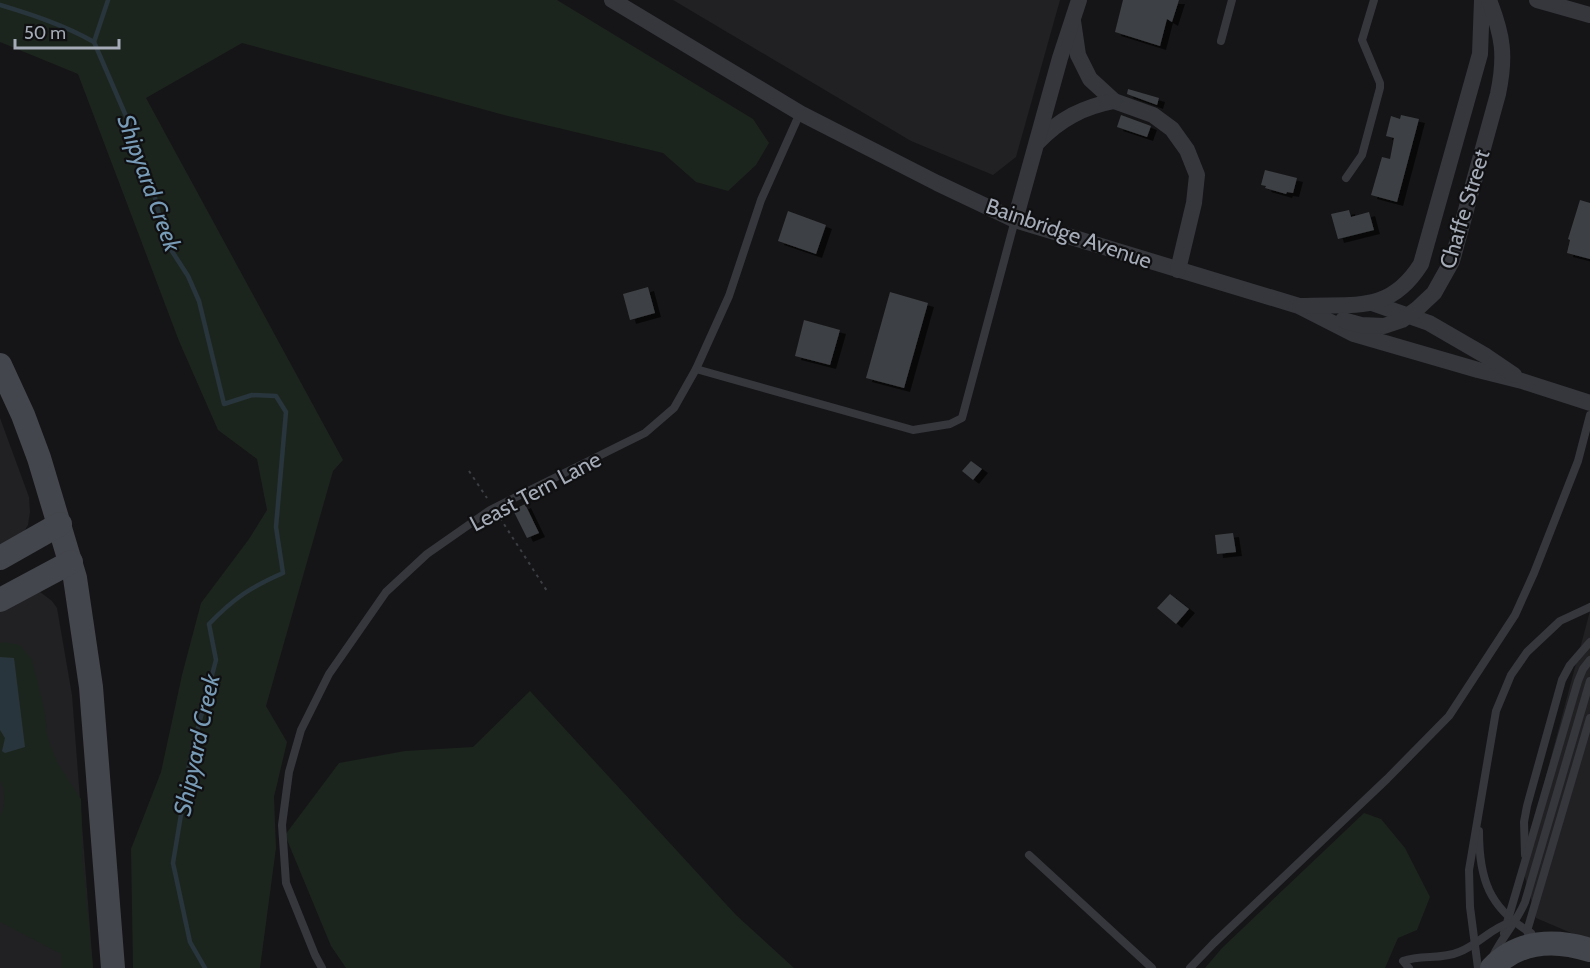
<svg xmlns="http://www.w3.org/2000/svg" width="1590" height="968" font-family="Cabin,sans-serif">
<defs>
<filter id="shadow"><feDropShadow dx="6" dy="4" stdDeviation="0" flood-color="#0009"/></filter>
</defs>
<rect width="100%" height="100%" fill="#151517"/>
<g fill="#212124">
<polygon points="673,0 1060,0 1016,157 993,175 911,141"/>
<polygon points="0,418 29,497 30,512 28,525 20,538 0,549"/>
<polygon points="40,592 52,601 57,608 72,695 93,968 0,968 0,605"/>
<polygon points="1590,611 1590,941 1536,918 1522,866"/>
</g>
<g fill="#1c251d">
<polygon points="0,0 557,0 753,119 769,143 756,165 728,191 696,182 663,153 504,115 242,43 146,98 343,460 333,471 266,706 287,742 274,797 276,848 260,968 133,968 131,849 161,772 182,675 201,603 249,539 267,510 257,459 218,430 179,341 78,74 0,42"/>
<path d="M5,642L20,645L32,659L44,707L48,738L58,763L81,799L83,861L93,968H61V954L0,922V817C5,803 6,794 0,780V643Z"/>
<polygon points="530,691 736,915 794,968 346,968 331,946 285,835 339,763 405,751 473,747"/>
<polygon points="1364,813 1381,819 1405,848 1430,897 1417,930 1398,938 1385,968 1205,968 1222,948"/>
</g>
<polygon fill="#29353c" points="0,657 14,658 25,747 5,753 2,751 5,738 0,730"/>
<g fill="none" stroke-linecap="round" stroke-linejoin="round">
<g stroke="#29353c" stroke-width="4.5">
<path d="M108,0L94,42L132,130L143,169L155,198L166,242L188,276L199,301L224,404L252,395L276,396L286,412L276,527L283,573C251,587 234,598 209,624L216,660L191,754L173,863L190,942L205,968"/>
<path d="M0,5C33,15 64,25 94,42"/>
</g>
</g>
<g fill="#3e4044" filter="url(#shadow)">
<polygon points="1123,0 1179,0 1172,22 1167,19 1160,46 1115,32"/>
<polygon points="1128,89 1159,98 1157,105 1127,94"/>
<polygon points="1121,115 1151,126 1147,137 1117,127"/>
<polygon points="1401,115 1419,119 1397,202 1371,195 1382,157 1390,159 1394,138 1386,136 1391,116 1400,119"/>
<polygon points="1265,170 1297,178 1293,193 1287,192 1286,194 1265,188 1266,186 1261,185"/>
<polygon points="1580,200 1590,203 1590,259 1567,253 1570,240 1568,239"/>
<polygon points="1349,210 1351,217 1369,212 1374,230 1338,239 1331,214"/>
<polygon points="788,211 826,225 816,254 778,241"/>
<polygon points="648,287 655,313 630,320 623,294"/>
<polygon points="890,292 928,303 904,388 866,378"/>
<polygon points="804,320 840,330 830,365 795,356"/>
<polygon points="971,461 982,469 973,480 962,471"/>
<polygon points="525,504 539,533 527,538 513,510"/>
<polygon points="1233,533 1236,552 1217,554 1215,535"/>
<polygon points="1170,594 1189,609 1176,624 1157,608"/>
</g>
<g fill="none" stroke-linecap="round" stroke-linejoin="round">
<g stroke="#3b3e43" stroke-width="2" stroke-dasharray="3 4.5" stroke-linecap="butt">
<polyline points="469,471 487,498"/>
<polyline points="500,518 547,591"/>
</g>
<g stroke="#35373c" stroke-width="8">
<polyline points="1221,41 1232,0"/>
<polyline points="1346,178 1362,155 1380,88 1380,83 1362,40 1374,0"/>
<polyline points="696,369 913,430 950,424 962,418 1015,220"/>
<path d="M1479,831C1479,879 1489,908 1531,933"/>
<polyline points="1029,855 1152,968"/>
<polyline points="1525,855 1524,822 1527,806 1562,680 1570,665 1590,642"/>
<polyline points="1504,933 1578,681 1583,669 1590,660"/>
<polyline points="1533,945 1527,931 1590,718"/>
<path d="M1493,956C1503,936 1516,923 1525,902L1590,681"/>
<polyline points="322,968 315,955 286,883 282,825 289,772 301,730 329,674 386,592 427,554 490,510 645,433 674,408 696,369 729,296 761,200 800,113"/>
<polyline points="1190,968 1214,943 1387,779 1449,716 1515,615 1534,573 1578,461 1590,415"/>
<path d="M1409,968L1403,961C1421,954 1441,960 1459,952C1478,945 1491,928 1509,923"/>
<polyline points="1478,968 1470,907 1469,870 1496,711 1511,675 1527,652 1560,621 1590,607"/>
</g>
<g stroke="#35373c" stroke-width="16">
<polyline points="612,0 800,113 937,183 1015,220 1299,306 1354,334 1478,370 1522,381 1590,403"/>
<polyline points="1537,0 1590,15"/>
<polyline points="1073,21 1078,55 1090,79 1114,101 1153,115 1172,129 1187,150 1197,175 1194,203 1178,270"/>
<path d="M1038,142C1060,119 1083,107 1114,101"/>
<polyline points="1015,220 1060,58 1079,0"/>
<polyline points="1372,303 1429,323 1486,356 1514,375"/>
<path d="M1300,306C1353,303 1389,315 1421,264L1480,54L1482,0"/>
<path d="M1343,320L1361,325L1384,326L1402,320L1417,309L1434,293L1452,261L1498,94C1506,56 1503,36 1489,0"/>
</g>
<g stroke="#43464c" stroke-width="24">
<polyline points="0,365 23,415 39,458 75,578 91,687 113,968"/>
<polyline points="0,558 60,524"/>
<polyline points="0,600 71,562"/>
<path d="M1492,968C1519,940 1555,939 1590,950"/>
</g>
</g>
<g text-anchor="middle" stroke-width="4.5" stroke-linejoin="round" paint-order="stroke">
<g font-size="22" fill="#a5acb8" stroke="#101012">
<text transform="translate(1464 209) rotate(-73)" y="8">Chaffe Street</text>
<text transform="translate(1069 233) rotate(19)" y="8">Bainbridge Avenue</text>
<text transform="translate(535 491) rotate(-28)" y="8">Least Tern Lane</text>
</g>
<g font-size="24" font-style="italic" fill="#789cb7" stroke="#101012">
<text transform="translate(149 183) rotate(70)" y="8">Shipyard Creek</text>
<text transform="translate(197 745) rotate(-78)" y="8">Shipyard Creek</text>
</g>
</g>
<path d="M15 39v9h104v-9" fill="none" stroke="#a5acb8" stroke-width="3"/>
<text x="24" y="39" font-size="18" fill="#a5acb8" stroke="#101012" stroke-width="4.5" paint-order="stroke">50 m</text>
</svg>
